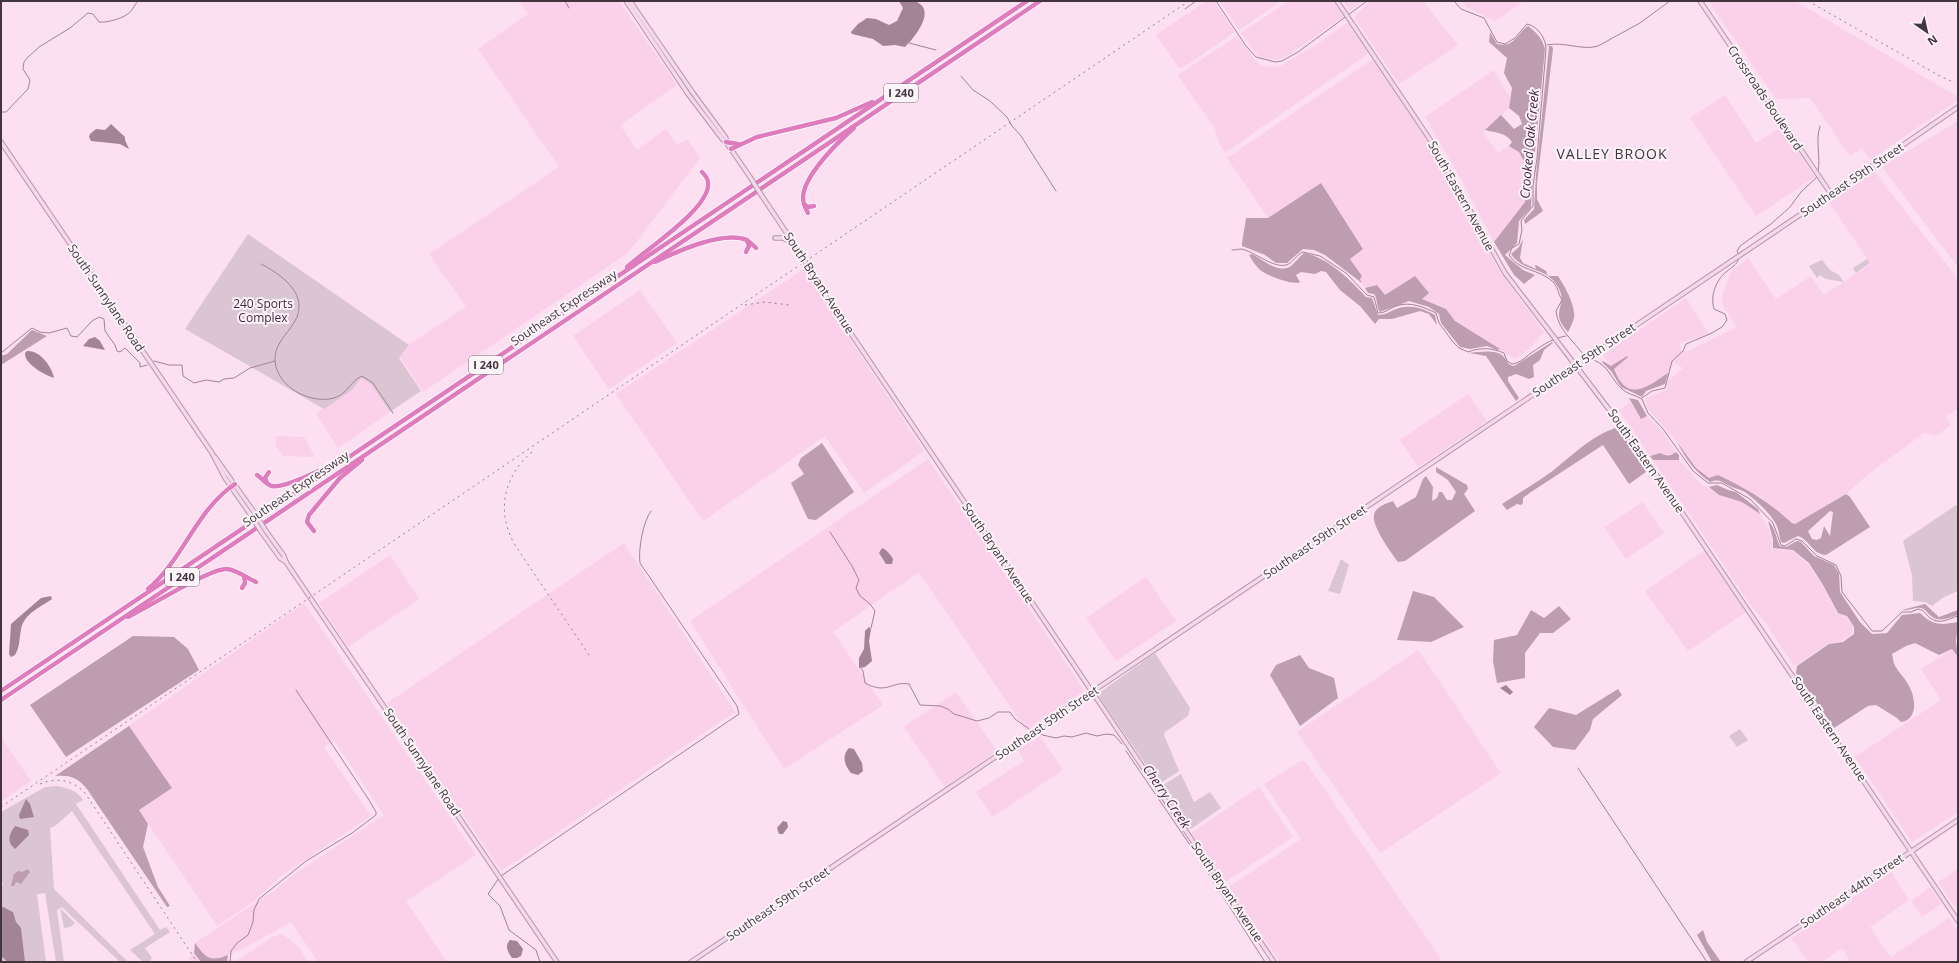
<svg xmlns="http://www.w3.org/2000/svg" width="1959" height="963" font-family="'Open Sans',sans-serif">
<rect width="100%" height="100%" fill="#fcdff1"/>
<g fill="#fbd0ea">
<polygon points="519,1 619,1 677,85 620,125 637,150 666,129 677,145 687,139 700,158 628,253 423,392 400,357 410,344 466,307 429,254 559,167 478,49 528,14"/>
<polygon points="1206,1 1214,1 1235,32 1184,67 1179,68 1156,35"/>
<polygon points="1220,1 1281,1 1239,30"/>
<polygon points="1289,1 1333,1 1344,16 1289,55 1280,59 1270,60 1259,57 1241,33"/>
<polygon points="1343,1 1364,1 1349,11"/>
<polygon points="1370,1 1423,1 1458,45 1399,84 1354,17"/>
<polygon points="1462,1 1524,1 1495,21 1466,7"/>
<polygon points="1708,1 1795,1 1958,97 1958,100 1870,160 1862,148 1850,156 1810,98 1776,99"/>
<polygon points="1348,22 1369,53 1225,153 1220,145 1214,126 1179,78 1178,75 1237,36 1255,60 1261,65 1271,67 1280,66 1316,45"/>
<polygon points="1373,59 1443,163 1498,269 1544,332 1529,349 1515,359 1455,321 1446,309 1421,299 1429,293 1385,295 1377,285 1365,288 1359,279 1362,276 1350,259 1363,248 1321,183 1268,218 1227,158"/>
<polygon points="1494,70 1510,98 1509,108 1483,132 1498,153 1509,146 1519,152 1528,169 1528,186 1525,202 1494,242 1461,179 1425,117"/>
<polygon points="1725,95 1756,143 1781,127 1815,177 1756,216 1690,118"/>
<polygon points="1958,121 1958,267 1882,167"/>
<polygon points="1874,171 1958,279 1958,409 1946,416 1951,425 1936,436 1924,433 1866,476 1846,494 1795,524 1762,498 1719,475 1709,478 1696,468 1677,442 1648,409 1645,399 1667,389 1667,382 1683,368 1674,362 1668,373 1648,387 1643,389 1631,389 1625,388 1619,382 1614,369 1627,356 1611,366 1603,355 1686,298 1709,334 1680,343 1681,351 1688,351 1737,327 1722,304 1723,292 1732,270 1748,258 1776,299 1811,276 1824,295 1871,264 1828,201"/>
<polygon points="804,269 924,451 864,493 825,436 703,521 616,394"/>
<polygon points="640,290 677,343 609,389 573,336"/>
<polygon points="361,378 371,384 390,412 338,448 316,414 352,390"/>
<polygon points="1468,394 1487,421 1418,467 1400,440"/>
<polygon points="1630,402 1641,418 1647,416 1662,431 1676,452 1671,456 1665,456 1660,453 1650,456 1619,410"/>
<polygon points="276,436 304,437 315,457 283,456 276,445"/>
<polygon points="928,459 1084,690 1083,692 1026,730 919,572 833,632 883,705 784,769 690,621"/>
<polygon points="1653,460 1679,460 1700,483 1719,495 1742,502 1760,514 1769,529 1772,539 1772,549 1793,551 1809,565 1822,585 1837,613 1841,613 1846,616 1853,627 1852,634 1842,641 1829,643 1794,666 1765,622 1750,604"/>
<polygon points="1643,502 1664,533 1626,559 1604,527"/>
<polygon points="624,543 736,713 727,717 501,871 387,703"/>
<polygon points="1705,550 1746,612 1688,651 1645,591"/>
<polygon points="390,555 419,599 348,647 319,603"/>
<polygon points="1146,577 1176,621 1116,661 1086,618"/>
<polygon points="304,603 476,855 406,901 447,962 318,962 291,922 252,944 218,960 205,956 195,943 274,891 289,878 384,815 334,740 324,747 371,816 282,875 254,901 217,926 139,810 172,788 129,726"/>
<polygon points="1418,650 1501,773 1380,853 1297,732"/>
<polygon points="1952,650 1958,659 1958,812 1912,842 1855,757 1941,700 1921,669"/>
<polygon points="956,692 997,751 945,787 904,727"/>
<polygon points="1040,736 1063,770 992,817 976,792 1024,761 1018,750"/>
<polygon points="1,737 31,781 1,801"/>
<polygon points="1305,761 1443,962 1280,962 1229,887 1301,839 1264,784 1299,762"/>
<polygon points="1259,787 1293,837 1225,882 1191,833"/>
<polygon points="1958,869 1958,905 1955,907 1938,882"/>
<polygon points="1891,872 1909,900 1870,927 1889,955 1891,957 1949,918 1958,931 1958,962 1851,962 1842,948 1821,962 1808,962 1792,938 1836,909 1838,911 1852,901 1851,899"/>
<polygon points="1930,887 1941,904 1922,917 1911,901"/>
<polygon points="282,934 298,946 308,962 235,962 272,937"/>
<polygon points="194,953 201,962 190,962 189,957"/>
</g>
<g fill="#dbc5d2">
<polygon points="248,234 409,345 399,358 421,391 390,412 371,384 361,378 352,390 324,409 185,329"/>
<polygon points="1867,259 1870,263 1856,273 1853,268"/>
<polygon points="1822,260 1830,270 1839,275 1844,282 1826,279 1820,275 1817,278 1809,266"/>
<polygon points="1956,505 1958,508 1958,591 1944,597 1932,606 1925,602 1913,601 1912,575 1903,541"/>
<polygon points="1341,559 1349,565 1340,594 1328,591"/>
<polygon points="1155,653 1190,708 1188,716 1165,732 1164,735 1179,771 1159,784 1100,698 1099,693"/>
<polygon points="1740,729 1748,740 1737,747 1729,736"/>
<polygon points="1181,774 1194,802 1210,792 1221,808 1191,829 1187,828 1160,787"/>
<path d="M58,786C69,789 77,790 83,800L76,804L160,930L166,927L170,932L145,948L152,958L150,961L152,962H143L130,950L155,934L72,811L55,826L50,828L54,889L128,962H120L62,907L57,910L64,962H56L45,893L37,894L46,962H1V885H3L1,875V812L45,787Z"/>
<polygon points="60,908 75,923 70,927 64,928"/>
</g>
<g fill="#be9db1" fill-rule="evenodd">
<path d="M1528,26C1537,33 1542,38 1545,49L1532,183L1531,208L1519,221L1517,243L1505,255L1523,270L1535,275L1524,284L1514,275L1494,242L1525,202L1528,186V169L1519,152L1509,146L1512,142C1505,132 1496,133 1485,130L1501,115L1514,129L1522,124L1519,116L1509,108L1512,88L1504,73L1507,58L1489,42L1490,32L1497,44C1515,48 1517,33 1528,26Z"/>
<polygon points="1549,46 1552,46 1553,49 1537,184 1537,199 1543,211 1525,224 1524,220 1534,209 1536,175"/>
<path d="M1321,183L1363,249L1350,259L1362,276L1360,279L1362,283L1325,255L1314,250L1303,249L1287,263H1276L1265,255L1242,246C1242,239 1245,227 1246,218H1268Z"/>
<path d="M1523,239L1520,258L1523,263L1536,269L1535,265H1536L1546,271L1548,276H1558C1564,285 1576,306 1574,318C1573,322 1570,328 1568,332C1564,328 1558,320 1559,313C1561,301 1565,297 1556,284C1545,267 1523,272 1511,254L1519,247Z"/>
<path d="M1304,253C1329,258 1349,279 1366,297L1372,298L1378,315C1385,315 1389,312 1396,309C1409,304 1423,308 1435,315L1437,325L1429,314L1420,311L1392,319H1379L1375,324L1360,306L1340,290L1326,272L1321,271L1315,274L1301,272L1296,275L1300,282C1293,286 1265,275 1259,269C1255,265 1252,260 1249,255L1252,254C1263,259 1278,275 1291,266C1296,262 1299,257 1304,253Z"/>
<path d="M1415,276L1429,293L1422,299L1446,309L1455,321L1500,349L1497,350L1487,346L1470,349L1460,347L1441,323L1439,314L1429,307L1409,301L1380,312C1376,307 1378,299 1374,294L1368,293L1365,288L1377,285L1385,295Z"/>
<polygon points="32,330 47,336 1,365 1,356 7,354"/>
<path d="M1552,342L1553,343L1544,350L1540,360L1533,365L1534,377L1529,379L1516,374L1508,377V381L1519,398L1516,401L1486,356L1469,353C1478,352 1496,349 1503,356C1507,360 1507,365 1514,366Z"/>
<path d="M1627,356L1628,357L1614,369C1627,403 1646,388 1668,373L1665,384L1646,391L1642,397L1621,387L1611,371L1602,362L1603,361L1611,366Z"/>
<polygon points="1629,398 1638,400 1647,416 1641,419"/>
<path d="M1615,428L1625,436L1634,454L1646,472L1629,484L1603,445L1531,492L1523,498V503L1521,505L1517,504L1507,510L1502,504C1521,491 1544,479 1561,464C1579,449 1593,436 1615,428Z"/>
<path d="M1677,442L1696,468L1709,478L1718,475C1747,489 1768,501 1792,523L1795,524L1846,494L1850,497L1870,527L1826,555C1812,554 1810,540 1798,536L1784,543L1781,542C1779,536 1779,529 1776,524C1769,512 1756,500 1745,492C1739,489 1733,488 1728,485C1721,481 1718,479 1710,482C1694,471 1686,459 1677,442ZM1830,511L1833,512L1830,536L1824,526L1821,538L1817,540L1812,539L1808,531Z"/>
<polygon points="822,443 854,492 816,520 808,519 791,483 804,474 798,465 801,458"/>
<path d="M1676,452L1679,455V460H1653L1650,456L1660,453C1666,456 1670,457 1676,452Z"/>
<path d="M1436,467L1467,485L1468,489L1464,494L1475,511L1405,561L1398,562C1391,552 1372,527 1374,515C1375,507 1387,503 1393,501L1397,508L1416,497L1423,479L1426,476L1433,487L1432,501L1437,498L1439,492H1442L1447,500H1452L1456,492L1448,480L1436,472Z"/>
<polygon points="1717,485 1728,490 1736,492 1758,509 1760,514 1742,502 1719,495 1709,487"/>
<path d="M1768,521C1775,526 1776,538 1780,546L1786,547L1797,541L1801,542L1814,556L1834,565L1839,573L1840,592L1860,622L1872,634L1887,633L1902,615L1920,613C1933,626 1941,625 1958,622L1956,641L1958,657L1952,649L1939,655L1915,643L1906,646L1892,654C1893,658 1893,662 1895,666C1899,673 1906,679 1909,686C1916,698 1918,720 1901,722L1897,718L1876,705L1868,706L1834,728L1796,673L1797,666L1829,644L1843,642L1854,634V627L1847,616L1838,613L1823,585L1809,563L1793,550L1773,548V539Z"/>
<polygon points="1413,591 1434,597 1464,627 1431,642 1397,640"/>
<path d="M1925,604L1939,617L1958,610V615C1948,618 1940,623 1931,616C1927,613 1926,609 1921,608C1915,607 1909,611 1902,610Z"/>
<polygon points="1559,606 1571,619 1553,633 1540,633 1525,653 1525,678 1497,683 1493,661 1494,640 1517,635 1531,610 1544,618"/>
<polygon points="133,636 174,637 188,649 199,670 66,757 30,705"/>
<polygon points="1300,655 1309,668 1334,678 1338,698 1300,726 1270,675 1276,665"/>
<polygon points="1618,689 1622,695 1593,719 1590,730 1575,750 1553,747 1534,727 1549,708 1576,715"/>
<path d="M129,726L172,788L139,810L148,824L143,847L158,887L170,906L167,907L87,789C77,777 70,775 55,776Z"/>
<polygon points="28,869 30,872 21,884 16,882 14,886 11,886 14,874 19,871 22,872"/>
<polygon points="1703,930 1707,942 1721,962 1712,962 1697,935"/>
<path d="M195,943C205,957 210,963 228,955L227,962H201L194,953Z"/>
</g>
<g fill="#a38497">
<path d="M899,1C904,1 911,0 915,1C938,10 914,38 905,47L895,45L883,46L873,39L852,34L851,32L858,24L867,18L876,19L889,25L897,21L903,8Z"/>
<polygon points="111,124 125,137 125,140 129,149 120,144 91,141 89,137 90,134 96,129 105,130"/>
<polygon points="95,337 100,341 105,350 83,346 89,339"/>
<path d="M27,351C40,350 52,367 54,378C45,375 24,364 25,353Z"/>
<path d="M882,548C887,550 890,554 893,559L892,564H886L879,553Z"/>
<path d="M51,596L52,599C41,607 23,614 21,630C19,639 20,647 15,655L11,657L9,654L11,624L41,598Z"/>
<polygon points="869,627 871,629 869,641 872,661 865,667 859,668 859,658 864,649 865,631"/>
<polygon points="1506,685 1513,692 1510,695 1500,688"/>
<path d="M849,748L854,749L862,763L863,771L858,775L851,773C845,766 841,756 849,748Z"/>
<polygon points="26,799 30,804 34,817 20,819 19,815"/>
<polygon points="783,821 787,822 788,827 783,834 779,834 777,828"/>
<path d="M15,826L28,830L29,835L15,849C6,842 9,834 15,826Z"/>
<polygon points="3,907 13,912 16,922 21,928 25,962 8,962 1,956 1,908"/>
<path d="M510,940L517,941L523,949L521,956L517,958H512C508,952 504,946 510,940Z"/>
</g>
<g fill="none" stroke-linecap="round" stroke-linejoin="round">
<g stroke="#a38497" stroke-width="1">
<polyline points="565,1 569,8"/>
<polyline points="1216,1 1246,46 1256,57 1275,62 1282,61 1298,52 1367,1"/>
<path d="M1454,1L1461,9L1484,18L1497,42L1505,44L1515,38L1527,24C1538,26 1546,39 1546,49L1537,158L1533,186V206L1521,221L1522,230L1519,244L1512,248L1509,255C1519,271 1539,269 1552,281C1558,286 1558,294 1562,300L1556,311C1558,330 1573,340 1583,354"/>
<polyline points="1185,9 1196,1"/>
<polyline points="909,43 936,50"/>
<path d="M1547,45C1563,41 1583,51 1598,46L1640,23L1670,1"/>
<polyline points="961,76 973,90 990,101 1007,117 1012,126 1021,136 1056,191"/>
<path d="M1,112H6L28,89L30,80L23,69L24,62L27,58L39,47L70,28L88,13L93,14L99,22C107,23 125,18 130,12C133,9 135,4 138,1"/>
<path d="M1818,172C1821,156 1815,142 1820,126"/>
<path d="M1232,250C1237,250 1240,248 1245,250C1257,254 1274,268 1286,265C1293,263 1296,255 1303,252L1320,256L1346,273L1367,295L1374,297L1378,313C1385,313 1389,309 1396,306C1409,301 1424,307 1436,313L1439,323L1453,342L1459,348L1468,352C1481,347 1492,348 1504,353L1507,361L1512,364C1521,363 1526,356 1534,351C1544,344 1554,338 1566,336"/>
<polyline points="1739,255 1737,251 1740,246 1771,224 1790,207 1801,192 1817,177"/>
<path d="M261,264C279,273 307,292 297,317C291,331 277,340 275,356C273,385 309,405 334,398C348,394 351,380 362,376L373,383L393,413"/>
<polyline points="1,353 32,328 40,332 49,333 67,328 71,336 77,337 92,321 99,317 104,319 105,331 115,345 117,351 120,352 125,348 140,363 140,367 147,365"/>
<path d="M1594,360C1610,367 1610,378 1622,389C1627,394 1635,395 1642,399L1648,413L1663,429L1693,471L1708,483H1722L1750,499L1773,523L1781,545L1785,546L1796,539L1802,541L1817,556L1836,565L1841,576L1842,592L1872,631H1882L1902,612H1911L1918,609C1925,610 1925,614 1930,618C1940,625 1948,619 1958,616"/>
<polyline points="154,361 169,365 182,365 183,376 194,383 206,380 219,382 224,379 234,378 250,368 275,361"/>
<path d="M1642,398L1652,391L1665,388L1672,361L1683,351L1686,344L1712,333L1722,327L1727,320L1725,314L1714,309C1710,296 1716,280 1726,272C1732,267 1737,265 1739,258"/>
<polyline points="830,532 852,566 859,580 856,588 860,596 870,604 875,611 871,628"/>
<path d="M860,667L863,671L865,683C887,695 891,681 909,684L920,705L940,706L948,709L954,714L977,721L989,718L998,712H1010L1015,719L1029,729"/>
<polyline points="1038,734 1056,738 1064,736 1072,737 1086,733 1097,736 1106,734 1114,735 1122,744"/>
<polyline points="1126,751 1194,851"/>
<polyline points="1578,768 1707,962"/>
<polyline points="1201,862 1265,962"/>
<path d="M501,876L739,714L737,706L640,563C638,551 643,521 651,511"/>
<polyline points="499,878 488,894 500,906 509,930 536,950 540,962"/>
<polyline points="230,962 231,951 237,943 248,935 253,922 254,910 259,899 306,861 352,833 376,815 376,812 369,800 296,690"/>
</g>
<defs>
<g id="secondary">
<polyline points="626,1 688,94 723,140 726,142 750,177"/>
<polyline points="630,1 693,93 726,138 726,142"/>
<polyline points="1337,1 1433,144 1505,273 1637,446 1958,921"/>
<polyline points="1700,1 1831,194"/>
<polyline points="1,142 212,453 225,478 250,514"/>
<polyline points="762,196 800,253 825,295 1274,962"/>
<polyline points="775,238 783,238 793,243"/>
<polyline points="215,457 254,512"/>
<polyline points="266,531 284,556 286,562 557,962"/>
<polyline points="262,533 280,558 286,562"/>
<polyline points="691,962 1874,165 1958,107"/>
<polyline points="1746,962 1958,820"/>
</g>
<g id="highway">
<polyline points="726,142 738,144"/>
<polyline points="731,149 757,137 836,118 872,102"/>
<polyline points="804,204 808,207 814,206"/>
<path d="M808,213C806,209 803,204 803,198C803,176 838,142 854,128"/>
<polyline points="746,252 749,246 747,240"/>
<path d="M655,262C676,252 723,230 747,240C750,242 753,245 756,248"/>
<path d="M627,267C644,251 711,208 708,183C708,178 705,175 702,172"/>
<path d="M257,475C262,478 265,484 272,486C286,489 328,466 342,459"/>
<polyline points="267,483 265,478 269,472"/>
<polyline points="314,531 307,522 309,515 340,478 362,460"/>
<polyline points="242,588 245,583 244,576"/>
<path d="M148,589C183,560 196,510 235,484"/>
<path d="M128,617C147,608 210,568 227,569C237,570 247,578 256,582"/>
<polyline points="1,691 1027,1"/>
<polyline points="1,700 1040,1"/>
</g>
</defs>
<use href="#secondary" stroke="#b695aa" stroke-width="5.5"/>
<use href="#highway" stroke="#fff" stroke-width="6"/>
<use href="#secondary" stroke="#f5d8ec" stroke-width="3.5"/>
<use href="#highway" stroke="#df7cbe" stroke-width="4.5"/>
<g stroke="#97828f" stroke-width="1" stroke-dasharray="2 4" stroke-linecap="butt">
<polyline points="1808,1 1938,75 1955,83"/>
<polyline points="745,305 765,302 789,305"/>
<path d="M532,452C503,477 496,512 515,545L591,658"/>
<path d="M40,784C57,777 73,780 85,793L197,962"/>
<polyline points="1,807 1189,1"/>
</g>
<defs>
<g id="secondary-bridge">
<polyline points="750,177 762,196"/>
<polyline points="254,512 266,531"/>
<polyline points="250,514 262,533"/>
</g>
</defs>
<use href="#secondary-bridge" stroke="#b695aa" stroke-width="5.5" stroke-linecap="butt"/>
<use href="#secondary-bridge" stroke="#f5d8ec" stroke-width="3.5"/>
</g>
<g text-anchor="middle" stroke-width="4" stroke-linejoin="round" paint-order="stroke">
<g fill="#fbf4f8" stroke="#7a6e76" stroke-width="1">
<rect x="884" y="84" width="34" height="18" rx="3"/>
<rect x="469" y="356" width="34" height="18" rx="3"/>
<rect x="165" y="568" width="34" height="18" rx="3"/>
</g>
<g font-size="11" font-weight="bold" fill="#43353e">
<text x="901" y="97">I 240</text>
<text x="486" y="369">I 240</text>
<text x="182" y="581">I 240</text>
</g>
<g font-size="12" fill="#43353e" stroke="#fbf4f8">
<text transform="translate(1765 98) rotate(56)" y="4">Crossroads Boulevard</text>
<text transform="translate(1852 180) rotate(-34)" y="4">Southeast 59th Street</text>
<text transform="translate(1461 196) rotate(61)" y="4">South Eastern Avenue</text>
<text transform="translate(819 283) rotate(57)" y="4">South Bryant Avenue</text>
<text transform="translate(106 298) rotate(56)" y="4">South Sunnylane Road</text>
<text transform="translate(564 308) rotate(-34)" y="4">Southeast Expressway</text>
<text transform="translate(1584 360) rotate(-34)" y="4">Southeast 59th Street</text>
<text transform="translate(1646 461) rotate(55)" y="4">South Eastern Avenue</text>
<text transform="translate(296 489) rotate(-34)" y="4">Southeast Expressway</text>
<text transform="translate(1315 542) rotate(-34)" y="4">Southeast 59th Street</text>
<text transform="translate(998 553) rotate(56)" y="4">South Bryant Avenue</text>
<text transform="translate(1047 723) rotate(-34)" y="4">Southeast 59th Street</text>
<text transform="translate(1829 729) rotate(56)" y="4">South Eastern Avenue</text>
<text transform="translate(422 762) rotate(56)" y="4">South Sunnylane Road</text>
<text transform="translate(1852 891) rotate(-34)" y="4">Southeast 44th Street</text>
<text transform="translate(1227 892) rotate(56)" y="4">South Bryant Avenue</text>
<text transform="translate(778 904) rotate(-34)" y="4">Southeast 59th Street</text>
</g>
<g font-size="12" fill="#491f3c" stroke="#fbf4f8">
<text x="263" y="308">240 Sports<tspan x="263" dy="14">Complex</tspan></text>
</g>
<g font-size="13" font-style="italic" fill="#4f2441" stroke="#fbf4f8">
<text transform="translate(1529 144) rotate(-85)" y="5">Crooked Oak Creek</text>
<text transform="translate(1167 796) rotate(56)" y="5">Cherry Creek</text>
</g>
<g font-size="14" letter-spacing="1" fill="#43353e" stroke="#fbf4f8">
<text x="1612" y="159">VALLEY BROOK</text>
</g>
</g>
<rect width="1959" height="963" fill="none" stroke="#43353e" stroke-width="4"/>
<g transform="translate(1927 32) rotate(146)" stroke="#fbf4f8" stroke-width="3" paint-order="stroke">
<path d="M0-3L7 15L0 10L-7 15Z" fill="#43353e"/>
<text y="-6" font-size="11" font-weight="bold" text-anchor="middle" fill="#43353e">N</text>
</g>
</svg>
